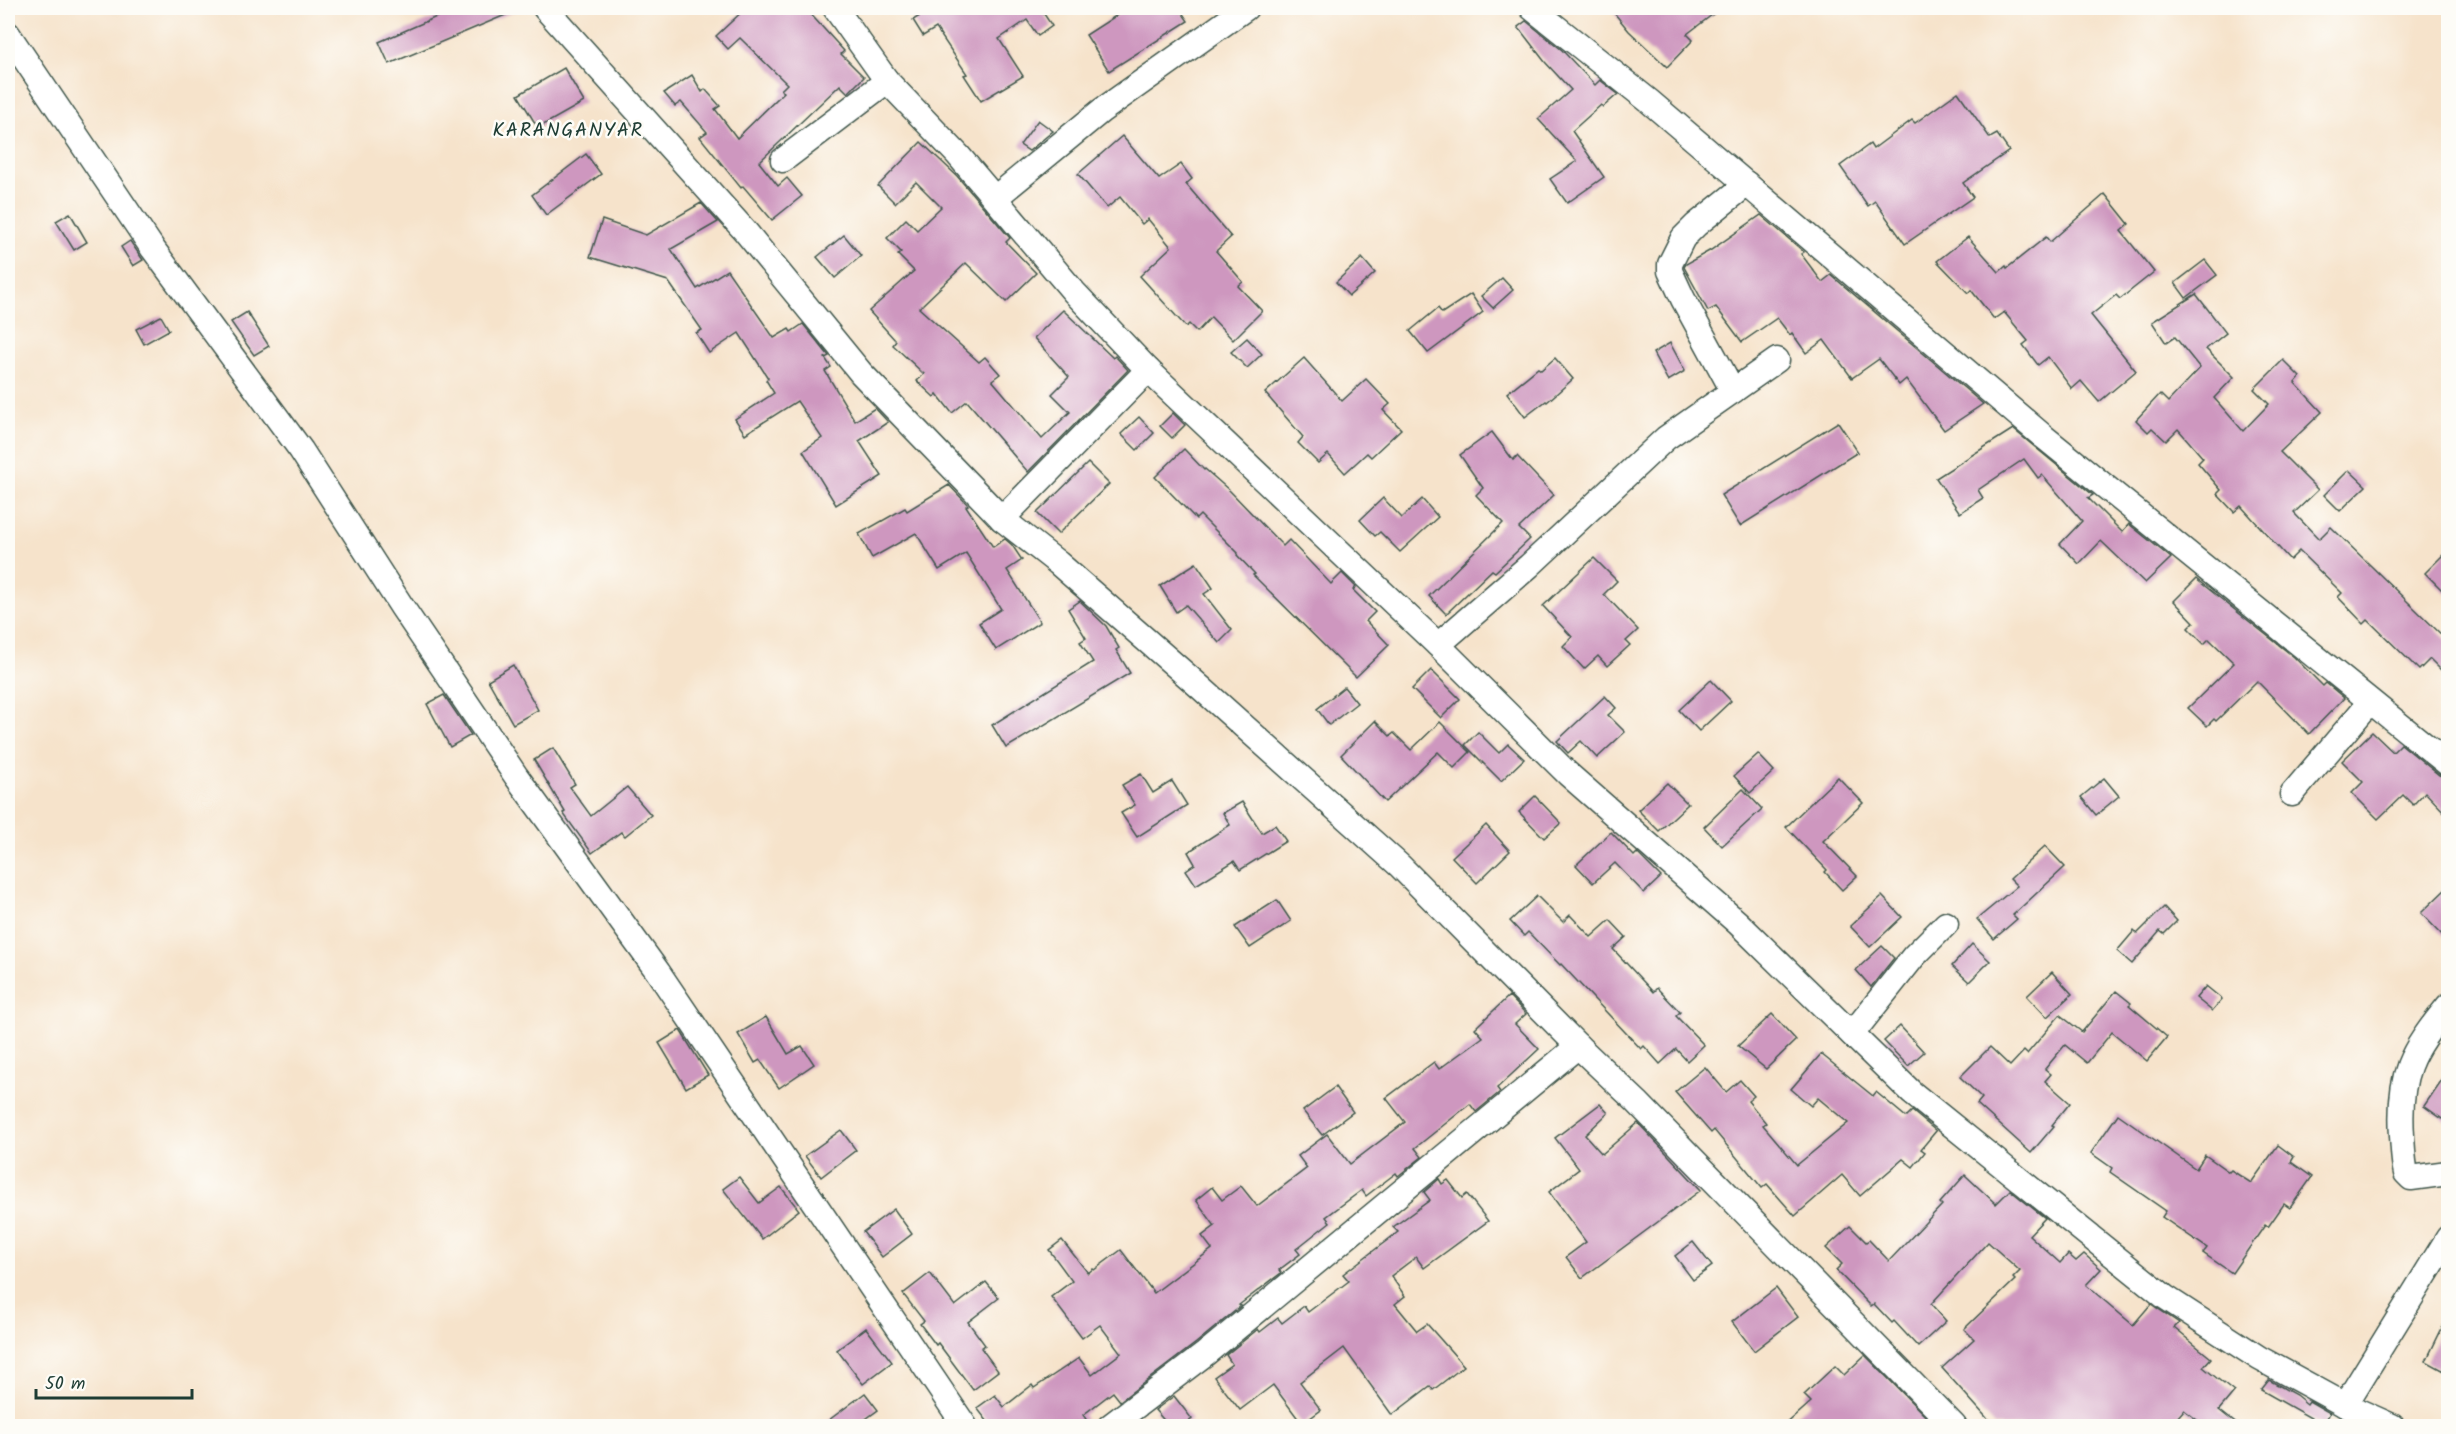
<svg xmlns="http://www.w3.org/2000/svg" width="2456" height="1434" font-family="Kalam,sans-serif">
<rect width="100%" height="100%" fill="#fdfcf7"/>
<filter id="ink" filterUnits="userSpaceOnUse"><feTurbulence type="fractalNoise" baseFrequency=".0167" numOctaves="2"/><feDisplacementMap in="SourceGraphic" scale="12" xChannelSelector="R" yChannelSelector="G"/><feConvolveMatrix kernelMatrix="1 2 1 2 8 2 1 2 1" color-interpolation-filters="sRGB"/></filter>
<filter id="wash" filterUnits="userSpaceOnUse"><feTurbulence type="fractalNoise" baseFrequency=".008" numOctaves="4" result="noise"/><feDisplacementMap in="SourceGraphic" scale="24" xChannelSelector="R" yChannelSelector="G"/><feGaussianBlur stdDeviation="1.35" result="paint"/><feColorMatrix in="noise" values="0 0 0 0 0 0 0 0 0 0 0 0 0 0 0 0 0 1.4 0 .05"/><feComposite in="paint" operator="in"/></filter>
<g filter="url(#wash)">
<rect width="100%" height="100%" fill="#f6e3cb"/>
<g id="blocks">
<g fill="#ce97bf">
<polygon points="457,8 522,8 389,64 379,42"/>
<polygon points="746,8 805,8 844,51 841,54 864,77 848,93 840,85 759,162 778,186 787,178 802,196 772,220 743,186 741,188 700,137 707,132 681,102 675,106 664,93 692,75 702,92 705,89 720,106 715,109 737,138 784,92 781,90 787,84 740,38 728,49 716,36"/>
<polygon points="933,8 1047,8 1042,11 1052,26 1038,36 1027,20 999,39 1023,76 981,101 964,75 967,74 936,28 923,36 913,20"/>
<polygon points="1128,8 1179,8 1188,21 1109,71 1086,35"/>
<polygon points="1610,8 1721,8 1687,34 1693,40 1667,67 1629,31"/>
<polygon points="1526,21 1562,50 1595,85 1600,80 1618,94 1603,107 1601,105 1572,131 1604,177 1567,203 1550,179 1577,161 1538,119 1571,90 1545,62 1518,27"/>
<polygon points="564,68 584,102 538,128 518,95"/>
<polygon points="1958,92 1990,138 1997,134 2009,151 1963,183 1973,197 1905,244 1875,201 1868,206 1840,166 1870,144 1873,149 1912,120 1915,123"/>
<polygon points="1038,120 1053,131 1029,151 1020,145"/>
<polygon points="1122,136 1159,179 1181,164 1192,179 1186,184 1231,237 1216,251 1243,282 1238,286 1262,311 1233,340 1211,317 1197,332 1189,324 1186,327 1140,276 1171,247 1148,219 1142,224 1120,197 1107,208 1078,174"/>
<polygon points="921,142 957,176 1010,238 1006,242 1036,273 1006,302 966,263 919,308 979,362 985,357 1000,374 992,380 1042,439 1070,412 1052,394 1069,377 1034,338 1063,310 1113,358 1115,356 1128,370 1028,472 967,401 952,413 937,394 934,397 917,381 924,374 893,345 896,341 869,311 914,271 898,255 901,252 887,238 906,219 917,230 941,207 916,182 895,203 878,186"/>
<polygon points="586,154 601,174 546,215 532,195"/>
<polygon points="2105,194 2129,224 2121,231 2154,272 2120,299 2116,295 2091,315 2136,371 2099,402 2081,381 2072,389 2048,357 2038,365 2023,345 2028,341 2004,312 1994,319 1971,290 1968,293 1937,261 1968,237 1999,272 2006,266 2007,268 2046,237 2050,242"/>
<polygon points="701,203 718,222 671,249 697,289 727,270 774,338 789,329 791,332 803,324 829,356 825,358 831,367 825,371 855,421 875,408 888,422 859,441 882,476 836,505 803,451 822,438 797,401 745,434 735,419 774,393 766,380 768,378 739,333 709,353 696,333 702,330 668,281 590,257 602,220 646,235"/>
<polygon points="70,213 87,242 74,250 56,221"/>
<polygon points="1761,215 1804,252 1801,254 1822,282 1831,275 1983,404 1944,430 1906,379 1899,385 1879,359 1852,378 1824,340 1806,353 1792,333 1790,335 1777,318 1742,342 1716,307 1708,311 1684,267 1686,264 1711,250"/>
<polygon points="844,235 861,256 835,278 817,257"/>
<polygon points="130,241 143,260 133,266 121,247"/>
<polygon points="1362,258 1375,273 1349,296 1336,282"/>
<polygon points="2205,260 2217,275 2186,298 2175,283"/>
<polygon points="1502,278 1513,290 1493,308 1481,296"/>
<polygon points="1471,294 1483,312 1428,353 1410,331 1438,308 1442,313"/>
<polygon points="2196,294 2226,333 2206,349 2234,377 2214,398 2243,431 2269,404 2254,389 2283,360 2300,377 2295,383 2322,412 2280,452 2318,490 2294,513 2319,539 2331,527 2448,641 2448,677 2430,659 2419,670 2368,620 2364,624 2338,597 2342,593 2299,551 2290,560 2241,506 2234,512 2217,494 2221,490 2198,463 2203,458 2178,429 2166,441 2152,428 2148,432 2136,420 2160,394 2168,402 2200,368 2175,337 2166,343 2152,322"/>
<polygon points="247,312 269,346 254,355 231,322"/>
<polygon points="161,316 169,330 144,344 136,329"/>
<polygon points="1247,338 1262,354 1247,368 1231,352"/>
<polygon points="1670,343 1685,371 1668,381 1653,353"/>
<polygon points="1304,358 1342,401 1366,379 1390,404 1383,410 1401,429 1371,457 1367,453 1345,473 1328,454 1318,463 1298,443 1303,437 1265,393"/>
<polygon points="1555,358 1573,379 1547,402 1546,401 1525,417 1507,393 1538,368 1541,370"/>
<polygon points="1173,413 1185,425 1172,438 1160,426"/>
<polygon points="1139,417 1154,433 1137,450 1121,434"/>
<polygon points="1838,422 1858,452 1740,526 1721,495"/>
<polygon points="2013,429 2093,495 2088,498 2122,532 2129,524 2171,558 2145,583 2101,541 2079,564 2060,544 2082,521 2042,475 2038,478 2024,459 1978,490 1983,498 1960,513 1936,478"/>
<polygon points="1492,432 1513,460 1517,456 1554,495 1519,528 1530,539 1495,572 1492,570 1446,614 1429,596 1503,523 1476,495 1483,488 1460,455"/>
<polygon points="1184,449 1204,470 1205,469 1230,491 1283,546 1289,540 1331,584 1342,573 1356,587 1353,590 1375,612 1366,621 1389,645 1356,677 1253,575 1255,574 1237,555 1238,553 1200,515 1196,519 1155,477"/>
<polygon points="1088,463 1109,484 1058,534 1037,513"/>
<polygon points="2349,470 2366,486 2340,511 2324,495"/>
<polygon points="949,485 968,505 966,506 993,547 1005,539 1012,545 1022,560 1007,570 1040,622 996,650 979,623 1001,609 966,553 939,570 916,533 872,558 859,534 905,508 907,511"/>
<polygon points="1383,498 1402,518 1422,499 1438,517 1400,552 1380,532 1375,536 1360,520"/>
<polygon points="2448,550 2448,596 2425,573"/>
<polygon points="1594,558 1617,581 1604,594 1638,630 1626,641 1630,645 1607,666 1598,656 1584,669 1563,646 1572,637 1543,606"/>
<polygon points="1196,563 1213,588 1204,594 1232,630 1219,643 1186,605 1176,612 1160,586"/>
<polygon points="2196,579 2294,657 2323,686 2326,683 2344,698 2309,734 2257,681 2216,721 2214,719 2207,726 2188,708 2234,663 2209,639 2204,644 2188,628 2194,622 2174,601"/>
<polygon points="1080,601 1106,626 1119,648 1116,650 1130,673 1006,748 992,725 1093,662 1080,642 1086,638 1068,609"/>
<polygon points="513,665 538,710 513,724 488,680"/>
<polygon points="1431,670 1460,699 1441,718 1412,689"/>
<polygon points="1711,680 1731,701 1699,731 1679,710"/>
<polygon points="1344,687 1357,703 1329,725 1317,709"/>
<polygon points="444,695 471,735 450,747 427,704"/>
<polygon points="1605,696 1616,708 1608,715 1625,732 1597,758 1581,741 1568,753 1557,741"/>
<polygon points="1375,721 1390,736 1394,733 1411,750 1440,722 1470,752 1454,768 1438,752 1385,802 1341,755"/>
<polygon points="1478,732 1499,753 1508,744 1524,759 1501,781 1465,745"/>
<polygon points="2372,732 2393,752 2401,744 2439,775 2448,778 2448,816 2425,792 2413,805 2403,795 2378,819 2352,793 2363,782 2342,761"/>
<polygon points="553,748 575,784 570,787 591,816 627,787 651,815 625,836 621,832 592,853 563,813 565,812 534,760"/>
<polygon points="1758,754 1774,771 1750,793 1734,776"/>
<polygon points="1141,774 1153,793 1172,781 1187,805 1137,837 1121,813 1135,805 1122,785"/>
<polygon points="1838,777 1863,803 1823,841 1857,876 1842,890 1825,872 1827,870 1786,827"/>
<polygon points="2104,778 2119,796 2096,815 2081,797"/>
<polygon points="1667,783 1688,804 1659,831 1638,810"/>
<polygon points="1743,789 1762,809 1722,846 1704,827"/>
<polygon points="1535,796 1561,823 1544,838 1519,812"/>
<polygon points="1242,802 1262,833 1275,825 1286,841 1240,870 1234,861 1196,885 1186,870 1195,864 1188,852 1230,825 1223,813"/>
<polygon points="1486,825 1510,851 1477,883 1452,857"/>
<polygon points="1611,832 1634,856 1637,853 1661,877 1644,893 1615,863 1593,883 1576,865"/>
<polygon points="2045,846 2065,867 2013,915 2017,919 1994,939 1977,919 2017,886 2010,879"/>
<polygon points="2448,887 2448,941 2421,913"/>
<polygon points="1537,896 1563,922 1570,915 1591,937 1610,920 1626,937 1613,949 1653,992 1657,988 1680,1012 1676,1016 1704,1045 1687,1061 1676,1049 1660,1064 1644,1046 1641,1049 1561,964 1560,965 1528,932 1524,936 1510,921"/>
<polygon points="1882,896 1902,917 1870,947 1850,926"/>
<polygon points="1277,900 1291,921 1250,948 1235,927"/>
<polygon points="2164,907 2177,921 2164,934 2160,931 2132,964 2117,951 2134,931 2137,934"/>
<polygon points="1972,944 1990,961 1969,982 1952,966"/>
<polygon points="1882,946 1894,958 1871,987 1856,970"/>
<polygon points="2052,972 2072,994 2047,1017 2027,996"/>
<polygon points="2206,986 2222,999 2212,1011 2196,998"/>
<polygon points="2116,991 2131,1003 2129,1005 2167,1037 2147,1061 2112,1032 2087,1063 2065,1045 2045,1069 2051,1074 2045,1081 2070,1103 2052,1125 2054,1126 2031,1153 1977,1104 1982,1098 1960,1077 1990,1047 2010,1066 2024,1051 2027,1054 2060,1015 2082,1032"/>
<polygon points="1509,996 1526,1014 1515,1024 1539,1049 1497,1088 1500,1092 1476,1112 1470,1104 1415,1148 1422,1157 1398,1176 1396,1173 1366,1196 1362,1190 1326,1217 1330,1222 1296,1249 1300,1254 1279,1270 1281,1273 1239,1305 1241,1306 1196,1343 1120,1401 1113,1392 1083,1415 1086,1419 1077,1426 991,1426 977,1408 995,1395 1004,1407 1032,1385 1034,1388 1079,1358 1092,1375 1121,1353 1100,1325 1082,1338 1051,1297 1072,1281 1049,1250 1062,1240 1088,1273 1093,1269 1094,1270 1121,1250 1154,1293 1212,1249 1202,1236 1215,1226 1196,1200 1212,1187 1222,1200 1241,1186 1257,1206 1307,1168 1298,1156 1327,1134 1350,1164 1405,1122 1386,1098 1434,1062 1439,1069 1483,1037 1475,1028"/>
<polygon points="1772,1014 1796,1040 1766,1069 1738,1046"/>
<polygon points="766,1017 788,1054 802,1046 814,1064 779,1088 760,1060 755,1063 738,1034"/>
<polygon points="1900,1026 1924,1052 1908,1066 1884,1041"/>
<polygon points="680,1030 708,1075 686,1088 659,1043"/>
<polygon points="1821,1054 1873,1096 1876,1092 1906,1117 1912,1111 1936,1131 1921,1149 1925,1152 1913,1167 1903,1159 1860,1196 1842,1175 1795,1216 1767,1184 1762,1188 1714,1130 1711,1133 1675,1092 1705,1067 1726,1092 1740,1080 1754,1096 1748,1101 1766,1123 1763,1125 1797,1165 1848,1123 1818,1098 1811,1106 1791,1089"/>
<polygon points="2448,1071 2448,1123 2424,1106"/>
<polygon points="1335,1087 1353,1112 1322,1135 1303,1111"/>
<polygon points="1600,1104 1608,1113 1585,1135 1602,1154 1638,1123 1701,1190 1582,1278 1566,1257 1586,1242 1549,1192 1579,1169 1555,1138"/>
<polygon points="2118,1114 2196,1169 2205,1155 2229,1172 2231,1170 2251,1183 2278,1145 2294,1157 2291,1162 2312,1177 2290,1208 2284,1204 2268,1227 2265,1225 2232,1273 2203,1253 2207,1248 2162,1217 2166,1211 2110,1172 2112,1168 2091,1153"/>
<polygon points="841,1130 856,1150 821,1177 805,1156"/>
<polygon points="1965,1175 1996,1204 2010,1190 2045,1218 2029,1235 2060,1263 2068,1254 2076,1261 2084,1254 2101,1269 2086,1285 2133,1325 2151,1304 2179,1323 2174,1328 2211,1358 2203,1367 2234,1392 2219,1410 2239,1426 2205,1426 2184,1410 2170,1426 1994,1426 1942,1368 1974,1339 1964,1329 2015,1280 2013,1278 2020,1271 1988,1242 1931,1304 1946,1321 1918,1347 1894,1321 1892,1323 1874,1304 1871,1306 1836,1270 1842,1264 1826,1248 1850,1226 1866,1242 1869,1240 1889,1261 1942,1205 1940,1203"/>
<polygon points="739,1177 759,1203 781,1187 799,1210 762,1239 723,1189"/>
<polygon points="1439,1179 1442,1184 1448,1180 1462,1198 1467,1194 1488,1221 1424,1268 1416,1257 1391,1276 1405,1296 1395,1304 1417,1331 1427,1324 1464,1366 1433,1390 1430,1386 1392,1415 1344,1348 1300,1382 1321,1410 1302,1424 1273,1385 1240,1410 1214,1377 1232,1364 1226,1355 1258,1329 1260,1332 1278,1318 1282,1323 1304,1306 1308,1312 1349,1281 1343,1274 1398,1232 1393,1227 1430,1200 1424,1192"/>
<polygon points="894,1209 912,1234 882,1257 863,1232"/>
<polygon points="1693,1242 1712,1266 1693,1280 1675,1256"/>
<polygon points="930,1273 955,1306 986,1282 999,1298 968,1322 985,1345 981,1348 998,1371 973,1390 938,1343 936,1345 920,1324 924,1321 903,1294"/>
<polygon points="1776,1288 1798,1317 1754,1351 1732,1322"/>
<polygon points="2448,1316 2448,1373 2426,1361"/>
<polygon points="866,1328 892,1362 863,1384 837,1350"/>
<polygon points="1865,1355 1935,1426 1784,1426 1811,1402 1804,1395 1835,1366 1844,1375"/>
<polygon points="2269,1380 2296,1395 2307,1404 2309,1401 2330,1413 2323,1425 2261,1390"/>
<polygon points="865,1393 878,1410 856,1426 821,1426"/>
<polygon points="1174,1396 1192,1419 1183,1426 1169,1426 1155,1410"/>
</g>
</g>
</g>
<g filter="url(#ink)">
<use href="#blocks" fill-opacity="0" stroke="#3f564b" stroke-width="1.5"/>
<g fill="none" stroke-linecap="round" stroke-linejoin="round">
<defs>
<g id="minor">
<polyline points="545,8 745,231 861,373 1002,519 1058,563 1200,687 1400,866 1578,1046 1637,1102 1954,1426"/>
<polyline points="835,8 887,81 958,155 1074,292 1148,370 1438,645 1568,774 1738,923 1912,1093 2165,1297 2259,1358 2345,1405 2392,1426"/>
<polyline points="1532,8 1649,101 2044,437 2448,764"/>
<polyline points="8,34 153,249 301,450 402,607 516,776 658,972 965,1426"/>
<polyline points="783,160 887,81"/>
<polyline points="995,198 1101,111 1246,8"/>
<polyline points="1733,391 1683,299 1670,271 1670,264 1683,238 1696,225 1747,184"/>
<polyline points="1002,519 1148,370"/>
<polyline points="1438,645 1529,566 1666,438 1777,360"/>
<polyline points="2292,794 2370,702"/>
<path d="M2448,1006C2410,1053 2398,1074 2402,1136C2403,1148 2403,1161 2406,1173L2411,1178L2448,1173"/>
<polyline points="1852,1034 1914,956 1946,924"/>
<polyline points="2345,1405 2448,1238"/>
<polyline points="1110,1426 1205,1354 1578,1046"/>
</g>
</defs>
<use href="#minor" stroke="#3f564b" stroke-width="27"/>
<use href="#minor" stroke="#fff" stroke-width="24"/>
</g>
</g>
<g text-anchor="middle" stroke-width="5" stroke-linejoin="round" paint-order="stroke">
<g font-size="20" letter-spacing="1.5" fill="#1f3d34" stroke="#fdfcf7">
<text x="568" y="136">KARANGANYAR</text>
</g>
</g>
<rect width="2456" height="1434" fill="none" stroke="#fdfcf7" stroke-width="30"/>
<path d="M36 1389v9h156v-9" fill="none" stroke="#1f3d34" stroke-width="3"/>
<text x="45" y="1389" font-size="18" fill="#1f3d34" stroke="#fdfcf7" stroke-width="4.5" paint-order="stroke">50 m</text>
</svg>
